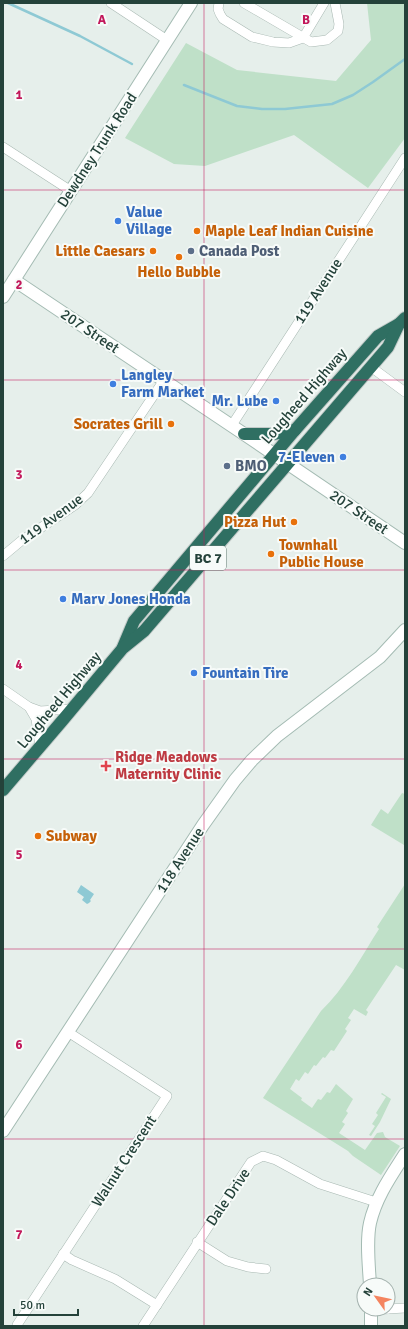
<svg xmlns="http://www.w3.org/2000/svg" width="408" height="1329" font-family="Signika,sans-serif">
<rect width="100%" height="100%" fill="#e6efeb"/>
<g fill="#bfe0c8">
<polygon points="367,3 405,3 405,138 368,188 294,135 205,166 174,164 125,138 186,43 237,70 336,81 371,40"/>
<polygon points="402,793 405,794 405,843 404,845 371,825 381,809 388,814"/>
<path d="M405,884V970L396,965L366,1010L368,1012L366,1016L354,1009L348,1018L351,1020L345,1029L347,1031L334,1051L331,1050L325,1058L323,1057L316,1066L314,1065L308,1074L305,1072L299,1081L296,1079L290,1089L302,1098L301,1100L312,1108L318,1099L321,1100L327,1092L330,1093L336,1084L353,1099L346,1111L348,1113L342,1122L345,1124L339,1133L365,1150L377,1133L383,1132L385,1137L400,1146L381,1175L353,1156L348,1151L263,1098L321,1011C345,988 361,957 379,929L377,927Z"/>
<polygon points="382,1093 391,1099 380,1122 371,1136 369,1135 375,1126 372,1124 378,1115 376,1113 386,1097 381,1094"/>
</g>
<polygon fill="#8ec9d4" points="81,885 94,894 90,900 91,901 89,903 87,904 82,900 84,897 77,892"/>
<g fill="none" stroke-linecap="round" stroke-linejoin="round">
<g stroke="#8ec9d4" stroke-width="2.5">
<polyline points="8,3 80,36 132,64"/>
<polyline points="184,85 237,106 262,109 285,109 332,104 353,95 373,82 405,59"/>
</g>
<defs>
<g id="street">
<polyline points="111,3 167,40"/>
<polyline points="219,3 218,9 220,14 223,19 252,37 273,42 289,43 303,38 324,3"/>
<polyline points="244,3 311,42 327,40 338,31 339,24 335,3"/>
<polyline points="3,147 71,191"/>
<polyline points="371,367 405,392"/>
<polyline points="232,425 405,158"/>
<polyline points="3,556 21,541 75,505 88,493 164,380"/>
<polyline points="3,689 29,707 40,711 72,709"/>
<polyline points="29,707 36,719 40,747"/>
<polyline points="197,1242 227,1261 248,1267 266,1269"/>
<polyline points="63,1254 72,1260 115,1279 157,1305"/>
<polyline points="388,1309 405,1308"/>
<polyline points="371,1310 388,1309"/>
<polyline points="17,1325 167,1096 68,1032"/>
<polyline points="143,1326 251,1162 263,1156 276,1160 320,1184 376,1202"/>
</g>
<g id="secondary">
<polyline points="14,280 244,434 405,543"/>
<polyline points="3,297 191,3"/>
<polyline points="3,1131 203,825 235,780 252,760 277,736 380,657 405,630"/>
<path d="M370,1285C369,1266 366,1241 370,1223C376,1197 391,1176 405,1154"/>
<polyline points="371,1309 371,1326"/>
</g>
<g id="highway">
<polyline points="244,434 273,434 295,430"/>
<polyline points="123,647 134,621 295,430 378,336 399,324"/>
<polyline points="3,790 62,721 123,648 144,631 388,347 399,324 405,318"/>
</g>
</defs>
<use href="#street" stroke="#a8b8b2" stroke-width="10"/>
<use href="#secondary" stroke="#a4bbb3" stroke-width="14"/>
<use href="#highway" stroke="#c2cac8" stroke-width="14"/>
<use href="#street" stroke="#fff" stroke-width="9"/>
<use href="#secondary" stroke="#fff" stroke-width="12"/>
<use href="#highway" stroke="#2f6f62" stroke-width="12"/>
</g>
<path fill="none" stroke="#c2185b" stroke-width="1" stroke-opacity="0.55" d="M204,3V1326M3,190H405M3,380H405M3,570H405M3,759H405M3,949H405M3,1139H405"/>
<g fill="#3f7fe0" stroke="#f7fbf9" stroke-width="1.5">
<circle cx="118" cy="221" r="4"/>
<circle cx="113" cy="384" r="4"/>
<circle cx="276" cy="401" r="4"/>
<circle cx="343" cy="457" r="4"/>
<circle cx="63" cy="599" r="4"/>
<circle cx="194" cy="673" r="4"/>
</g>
<g fill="#e8710a" stroke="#f7fbf9" stroke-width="1.5">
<circle cx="197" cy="231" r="4"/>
<circle cx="153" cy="251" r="4"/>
<circle cx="179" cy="257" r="4"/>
<circle cx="171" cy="424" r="4"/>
<circle cx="294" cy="522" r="4"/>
<circle cx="271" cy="554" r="4"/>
<circle cx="38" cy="836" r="4"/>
</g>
<g fill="#5c6f8a" stroke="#f7fbf9" stroke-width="1.5">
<circle cx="191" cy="251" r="4"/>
<circle cx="227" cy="466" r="4"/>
</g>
<path fill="#e0444e" stroke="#f7fbf9" stroke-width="1.5" d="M104 760h4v4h4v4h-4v4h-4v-4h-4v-4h4z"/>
<g text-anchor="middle" stroke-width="4" stroke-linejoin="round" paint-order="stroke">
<rect fill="#f7fbf9" stroke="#637a73" stroke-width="1" x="190" y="546" width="36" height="24" rx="3"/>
<g font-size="14" font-weight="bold" fill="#24423a">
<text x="208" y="563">BC 7</text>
</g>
<g font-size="15" fill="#24423a" stroke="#f7fbf9">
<text transform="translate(97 150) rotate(-57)" y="5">Dewdney Trunk Road</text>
<text transform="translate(318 291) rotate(-57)" y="5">119 Avenue</text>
<text transform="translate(90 331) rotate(34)" y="5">207 Street</text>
<text transform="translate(304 396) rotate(-49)" y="5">Lougheed Highway</text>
<text transform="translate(359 512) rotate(34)" y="5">207 Street</text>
<text transform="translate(51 519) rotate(-36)" y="5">119 Avenue</text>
<text transform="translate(59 700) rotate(-50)" y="5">Lougheed Highway</text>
<text transform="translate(180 860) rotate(-57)" y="5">118 Avenue</text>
<text transform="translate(124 1161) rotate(-57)" y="5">Walnut Crescent</text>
<text transform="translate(228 1197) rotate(-56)" y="5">Dale Drive</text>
</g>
<g font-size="15" font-weight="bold" fill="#366cbe" stroke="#f7fbf9" text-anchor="start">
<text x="126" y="217">Value<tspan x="126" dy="17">Village</tspan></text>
<text x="121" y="380">Langley<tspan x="121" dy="17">Farm Market</tspan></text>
<text x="268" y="406" text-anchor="end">Mr. Lube</text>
<text x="335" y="462" text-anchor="end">7-Eleven</text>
<text x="71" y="604">Marv Jones Honda</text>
<text x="202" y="678">Fountain Tire</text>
</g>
<g font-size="15" font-weight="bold" fill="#c56008" stroke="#f7fbf9" text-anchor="start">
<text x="205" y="236">Maple Leaf Indian Cuisine</text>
<text x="145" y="256" text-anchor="end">Little Caesars</text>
<text x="179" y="277" text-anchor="middle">Hello Bubble</text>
<text x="163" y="429" text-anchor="end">Socrates Grill</text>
<text x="286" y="527" text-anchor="end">Pizza Hut</text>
<text x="279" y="550">Townhall<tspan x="279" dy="17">Public House</tspan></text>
<text x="46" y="841">Subway</text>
</g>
<g font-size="15" font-weight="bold" fill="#4e5e75" stroke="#f7fbf9" text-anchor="start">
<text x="199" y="256">Canada Post</text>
<text x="235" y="471">BMO</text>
</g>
<g font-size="15" font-weight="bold" fill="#be3a42" stroke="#f7fbf9" text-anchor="start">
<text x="115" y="762">Ridge Meadows<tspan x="115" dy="17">Maternity Clinic</tspan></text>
</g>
</g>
<g font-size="13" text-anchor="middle" font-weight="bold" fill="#c2185b" stroke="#f7fbf9" stroke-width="4" stroke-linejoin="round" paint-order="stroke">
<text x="102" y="24">A</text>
<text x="306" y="24">B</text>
<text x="19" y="99">1</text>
<text x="19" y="289">2</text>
<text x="19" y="479">3</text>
<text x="19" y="669">4</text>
<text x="19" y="859">5</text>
<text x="19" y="1049">6</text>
<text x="19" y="1239">7</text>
</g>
<rect width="408" height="1329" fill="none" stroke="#24423a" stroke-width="8"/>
<g transform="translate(376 1297) rotate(303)"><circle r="19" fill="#f7fbf9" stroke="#a3b1ad"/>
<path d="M0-3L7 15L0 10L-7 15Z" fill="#f4845f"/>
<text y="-6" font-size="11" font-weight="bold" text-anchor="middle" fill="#24423a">N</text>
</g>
<path d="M14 1309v6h64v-6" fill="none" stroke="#24423a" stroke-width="2"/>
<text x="20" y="1309" font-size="12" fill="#24423a" stroke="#f7fbf9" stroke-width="3" paint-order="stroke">50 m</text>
</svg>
